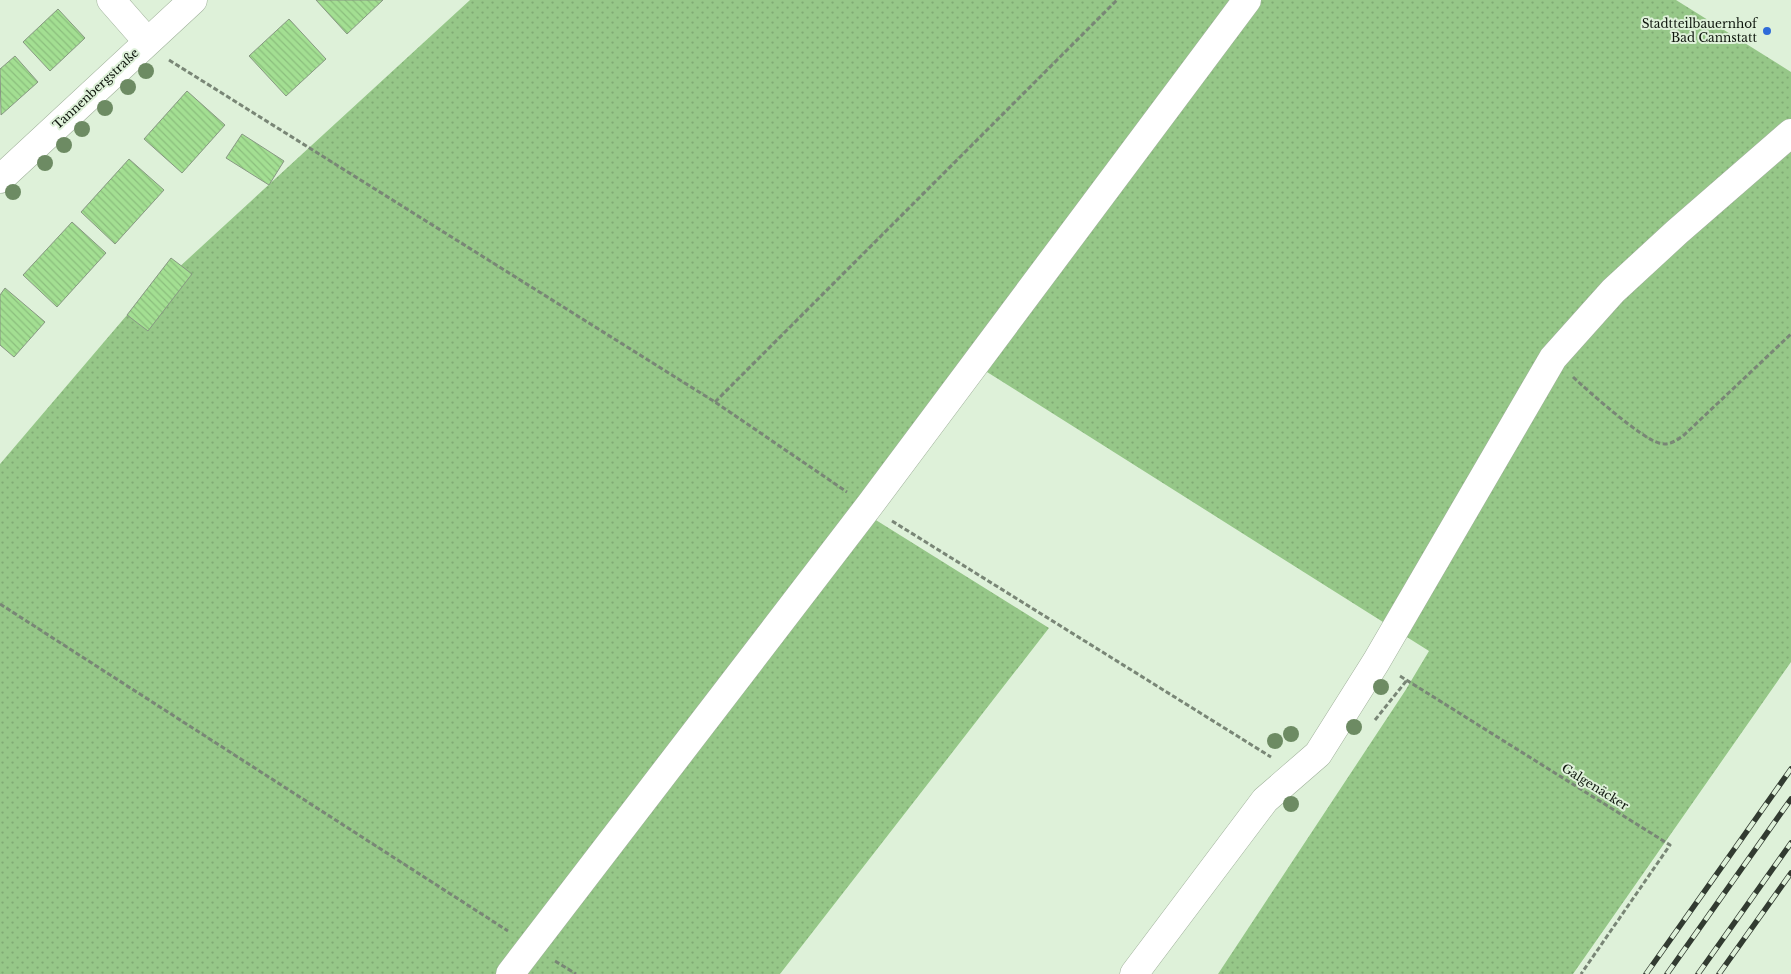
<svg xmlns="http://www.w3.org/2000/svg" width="1791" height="974" font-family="'Libre Baskerville',serif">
<defs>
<pattern id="garden-dots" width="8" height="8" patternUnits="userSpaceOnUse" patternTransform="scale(1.25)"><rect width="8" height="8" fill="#96c788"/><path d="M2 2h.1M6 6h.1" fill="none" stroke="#80aa74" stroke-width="1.8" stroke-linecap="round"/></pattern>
<pattern id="building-back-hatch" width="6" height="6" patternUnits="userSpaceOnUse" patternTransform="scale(1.25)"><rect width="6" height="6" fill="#a3df92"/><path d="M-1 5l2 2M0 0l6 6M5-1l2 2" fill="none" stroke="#8bbe7d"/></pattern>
</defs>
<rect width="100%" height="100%" fill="#def1d9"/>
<polygon fill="url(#garden-dots)" points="470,0 1676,0 1791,72 1791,662 1573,974 1218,974 1405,691 1429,651 979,367 871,517 1049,628 780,974 0,974 0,464 127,315"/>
<g fill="url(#building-back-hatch)" stroke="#879882">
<polygon points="316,0 383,0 347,34"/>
<polygon points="58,9 85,38 50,71 23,42"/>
<polygon points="289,19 326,59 286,96 249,56"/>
<polygon points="15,56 38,82 1,115 0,69"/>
<polygon points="187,91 225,125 182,173 144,139"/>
<polygon points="242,134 284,161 269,185 226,158"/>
<polygon points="129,159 164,190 115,244 81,212"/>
<polygon points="72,222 106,253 57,307 23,275"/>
<polygon points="171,258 192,274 148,331 127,315"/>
<polygon points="5,288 45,322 14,357 0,345 0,295"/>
</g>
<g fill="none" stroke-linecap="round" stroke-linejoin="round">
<defs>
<g id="minor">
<polyline points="111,0 147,41"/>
<polyline points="0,179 193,0"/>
<polyline points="510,974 869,506 1247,0"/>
<polyline points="1134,974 1265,800 1318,754 1376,662 1553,358 1613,291 1677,232 1791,133"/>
</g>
</defs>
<use href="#minor" stroke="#a0b19b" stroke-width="29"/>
<g stroke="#798676" stroke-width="3" stroke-dasharray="5 2.5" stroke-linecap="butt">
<polyline points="169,60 715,402 847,492"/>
<path d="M1573,377C1588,391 1642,439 1659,443C1669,446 1675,441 1683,436L1791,334"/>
<polyline points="715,402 1117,0"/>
<polyline points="892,521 1271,757"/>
<polyline points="0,604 508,931"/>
<polyline points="1400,676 1670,845 1581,974"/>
<polyline points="1375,720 1407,680"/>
<polyline points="555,961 576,974"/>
</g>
<use href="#minor" stroke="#fff" stroke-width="28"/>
<defs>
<g id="rail">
<polyline points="1646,974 1791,769"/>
<polyline points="1667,974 1791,799"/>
<polyline points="1698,974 1791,843"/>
<polyline points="1719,974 1791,873"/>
</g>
</defs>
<use href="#rail" stroke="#323b31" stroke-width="5.5"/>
<use href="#rail" stroke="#def1d9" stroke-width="4" stroke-dasharray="11" stroke-linecap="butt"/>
</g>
<g fill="#6d8b63">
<circle cx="146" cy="71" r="8"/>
<circle cx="128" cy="87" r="8"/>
<circle cx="105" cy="108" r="8"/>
<circle cx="82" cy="129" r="8"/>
<circle cx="64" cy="145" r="8"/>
<circle cx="45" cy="163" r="8"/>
<circle cx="13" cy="192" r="8"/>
<circle cx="1381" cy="687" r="8"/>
<circle cx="1354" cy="727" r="8"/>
<circle cx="1291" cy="734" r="8"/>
<circle cx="1275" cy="741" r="8"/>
<circle cx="1291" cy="804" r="8"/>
</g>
<circle fill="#2f6bd9" stroke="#def1d9" stroke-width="2" cx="1767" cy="31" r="5"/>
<g text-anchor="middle" stroke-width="4" stroke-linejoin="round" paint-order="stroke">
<g font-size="12" fill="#0e150d" stroke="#def1d9" text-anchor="end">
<text x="1757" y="28">Stadtteilbauernhof<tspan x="1757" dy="14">Bad Cannstatt</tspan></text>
</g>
<g font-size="12" fill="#0e150d" stroke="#def1d9">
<text transform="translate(96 89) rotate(-43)" y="4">Tannenbergstraße</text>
<text transform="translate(1595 787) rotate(32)" y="4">Galgenäcker</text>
</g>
</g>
</svg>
